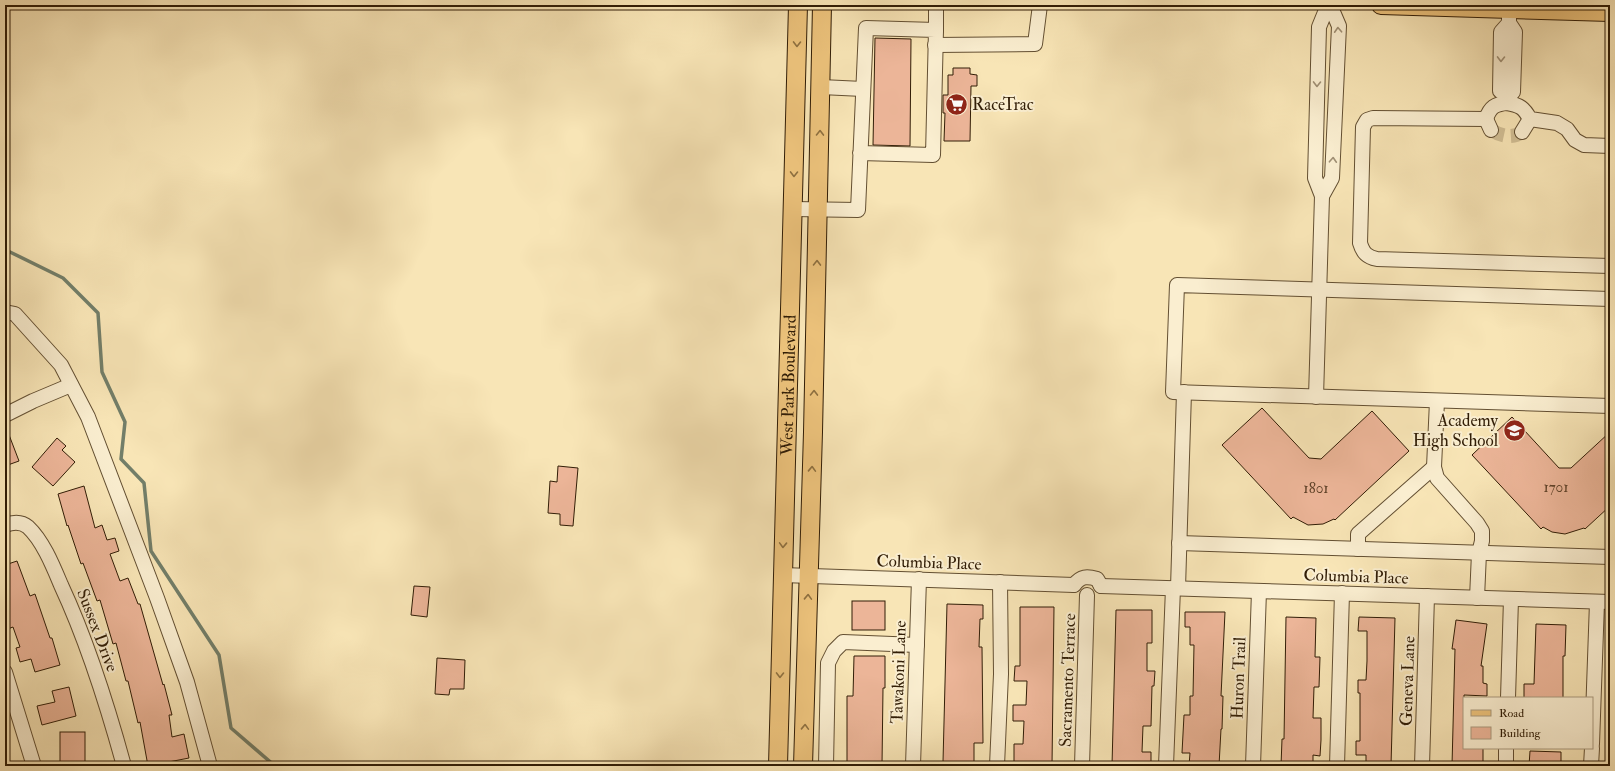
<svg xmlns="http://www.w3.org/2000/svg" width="1615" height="771" font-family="'IM FELL Double Pica',serif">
<rect width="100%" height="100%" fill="#f8e5b6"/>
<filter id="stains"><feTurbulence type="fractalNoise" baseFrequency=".005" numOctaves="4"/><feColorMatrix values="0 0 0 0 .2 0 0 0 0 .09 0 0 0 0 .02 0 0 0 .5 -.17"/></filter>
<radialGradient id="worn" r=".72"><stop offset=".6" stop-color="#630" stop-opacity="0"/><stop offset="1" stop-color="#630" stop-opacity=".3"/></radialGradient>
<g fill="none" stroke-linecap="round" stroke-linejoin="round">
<polyline stroke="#727e69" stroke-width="3.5" points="5,246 8,251 63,278 98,313 102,372 125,422 121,459 144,483 151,551 219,655 231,728 275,766"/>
</g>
<g fill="#ecb598" stroke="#311d06">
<polygon points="875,38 911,39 910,146 873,145"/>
<polygon points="953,68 970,68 970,74 977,75 977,86 971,86 970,141 944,141 945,113 943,113 943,95 948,95 948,75 953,75"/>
<polygon points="1262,408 1309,458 1321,459 1372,411 1409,451 1335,520 1334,519 1323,524 1308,525 1293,517 1291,519 1222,445"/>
<polygon points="1512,417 1559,468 1571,468 1610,432 1610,506 1585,529 1584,528 1565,534 1552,532 1543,527 1541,529 1472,455"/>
<polygon points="6,427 19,461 5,466 5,428"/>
<polygon points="57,438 66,446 62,450 75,462 53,486 32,467"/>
<polygon points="558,466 578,468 573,526 560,525 560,514 548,513 550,481 557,482"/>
<polygon points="84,486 95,528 102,525 107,540 115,538 119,551 110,554 120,581 128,578 138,604 140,604 163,685 164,684 172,715 169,715 172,737 184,734 189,758 148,766 140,722 138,723 128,681 126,681 116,643 113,644 100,600 97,601 83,563 81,564 68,525 67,526 58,494"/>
<polygon points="17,561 30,596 35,594 50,638 52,638 60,665 35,672 31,659 20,662 16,648 20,647 13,627 5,630 5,565"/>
<polygon points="414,586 430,587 427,617 411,615"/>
<rect x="852" y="601" width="33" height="29"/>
<polygon points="947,604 983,605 983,619 980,619 979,647 982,647 983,743 974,743 974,763 943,762"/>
<polygon points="1020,607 1054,607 1052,765 1014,765 1014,744 1023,744 1024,721 1013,721 1013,705 1026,705 1027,681 1014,681 1015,666 1020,666"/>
<polygon points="1116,610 1152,610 1152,643 1147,643 1147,671 1155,671 1154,686 1152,686 1151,726 1143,726 1142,752 1151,752 1151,766 1112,766"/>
<polygon points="1185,612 1225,612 1221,696 1223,696 1222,729 1221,729 1219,766 1189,766 1190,753 1182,753 1184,715 1190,715 1190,696 1193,696 1194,645 1190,645 1190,627 1185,627"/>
<polygon points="1286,617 1316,618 1315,657 1320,657 1319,687 1314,687 1313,718 1321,718 1321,740 1320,756 1313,755 1313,766 1281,766 1282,739 1284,739"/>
<polygon points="1359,617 1395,618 1391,766 1366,766 1366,755 1356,755 1356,741 1360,741 1360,693 1358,693 1358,680 1366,680 1367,661 1367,631 1358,631"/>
<polygon points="1456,620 1487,624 1481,666 1483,666 1483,683 1487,684 1487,696 1464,695 1464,748 1483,748 1483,766 1452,766 1455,649 1452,649"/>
<polygon points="1536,624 1566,625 1565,656 1563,656 1563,698 1524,698 1524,684 1534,684"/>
<polygon points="854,656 885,656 885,688 883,688 882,766 847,766 847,696 853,696"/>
<polygon points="437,658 465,660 464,689 450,689 449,695 435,694"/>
<polygon points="69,687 76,716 42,725 37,706 55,702 52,691"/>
<rect x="60" y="732" width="25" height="34"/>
<polygon points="1530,751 1561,752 1561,766 1529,766"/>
</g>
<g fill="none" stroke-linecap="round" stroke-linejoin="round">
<path stroke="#d0bd93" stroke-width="14" stroke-dasharray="14 7" stroke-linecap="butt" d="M1491,130C1501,136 1512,139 1522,132"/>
<defs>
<g id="minor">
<polyline points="1509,9 1509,23 1515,32 1513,92 1508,97 1500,91 1501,32 1509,23"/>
<polyline points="936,30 936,5"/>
<polyline points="935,45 1035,44 1040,5"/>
<polyline points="821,87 863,89"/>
<path d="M1508,97L1507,103C1495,104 1490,107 1486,119L1373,118L1367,120L1363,127L1360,243C1363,253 1367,257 1377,259L1610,266"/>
<path d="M1507,103C1520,105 1524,108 1530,119L1557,123L1567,129L1575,140L1584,145L1610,146"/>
<polyline points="1486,119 1491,130"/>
<polyline points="1522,132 1530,119"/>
<polyline points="1322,196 1332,178 1339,26 1330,5"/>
<polyline points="793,209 858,210 866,28 936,30 933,155 860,153"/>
<polyline points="1610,299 1177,285 1173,392 1610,406"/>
<polyline points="5,312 15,314 61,365 88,417 157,598 187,682 210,766"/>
<polyline points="1316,397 1322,196 1315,178 1319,27 1328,5"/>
<polyline points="1437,401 1434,467 1437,478 1477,523 1482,531 1482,541 1479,553 1477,598"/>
<polyline points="5,415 33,401 71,385"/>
<path d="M5,525C13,522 21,521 28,527C43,541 53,566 61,585C88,643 107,704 124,766"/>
<polyline points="1179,543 1610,557"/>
<polyline points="1358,549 1358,534 1434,467"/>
<polyline points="782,575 1074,585"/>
<path d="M1074,585C1081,576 1087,576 1097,579L1101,586"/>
<polyline points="1101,586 1610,602"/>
<polyline points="1178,588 1184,392"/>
<polyline points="5,672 34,766"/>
<polyline points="1508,698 1511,599"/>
<polyline points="1592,744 1597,602"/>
<polyline points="826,766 828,663 834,651 843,642 917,645"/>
<polyline points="913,766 919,579"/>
<polyline points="997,766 1001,674 1000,582"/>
<polyline points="1082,766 1087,595"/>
<polyline points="1166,766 1173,588"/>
<polyline points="1253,766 1259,591"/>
<polyline points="1337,766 1342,593"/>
<polyline points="1422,766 1427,596"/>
<polyline points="1506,766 1506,748"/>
<polyline points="1591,766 1592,748"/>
</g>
<g id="major">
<polyline points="1381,5 1610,12"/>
<path id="s1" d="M778,766L798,5"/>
<polyline points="803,766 813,432 822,5"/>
</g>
</defs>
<use href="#minor" stroke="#634f32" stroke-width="16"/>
<use href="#major" stroke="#311d06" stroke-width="20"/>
<use href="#minor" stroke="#faeed0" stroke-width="14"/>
<use href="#major" stroke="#ecc27b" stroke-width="18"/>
</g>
<defs><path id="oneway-chevron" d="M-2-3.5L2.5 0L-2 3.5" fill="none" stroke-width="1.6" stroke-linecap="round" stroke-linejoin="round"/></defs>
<g stroke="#a09075">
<use href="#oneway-chevron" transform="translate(1338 30) rotate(-93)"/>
<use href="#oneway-chevron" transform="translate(1501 59) rotate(91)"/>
<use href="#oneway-chevron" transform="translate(1317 84) rotate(91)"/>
<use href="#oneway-chevron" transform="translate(1333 160) rotate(-87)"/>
</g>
<g stroke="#8e7040">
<use href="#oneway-chevron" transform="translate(797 44) rotate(91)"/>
<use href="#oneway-chevron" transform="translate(820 133) rotate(-89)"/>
<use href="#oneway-chevron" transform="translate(794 174) rotate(91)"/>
<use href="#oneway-chevron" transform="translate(817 263) rotate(-89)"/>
<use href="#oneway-chevron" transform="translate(814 393) rotate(-89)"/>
<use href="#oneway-chevron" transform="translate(812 469) rotate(-88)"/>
<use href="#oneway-chevron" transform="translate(783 545) rotate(92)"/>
<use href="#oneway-chevron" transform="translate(808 597) rotate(-88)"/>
<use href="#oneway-chevron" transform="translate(780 675) rotate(91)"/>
<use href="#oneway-chevron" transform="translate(805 727) rotate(-88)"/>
</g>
<defs>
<symbol id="supermarket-disc" viewBox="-11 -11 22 22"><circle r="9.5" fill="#8f2418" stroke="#faeed0"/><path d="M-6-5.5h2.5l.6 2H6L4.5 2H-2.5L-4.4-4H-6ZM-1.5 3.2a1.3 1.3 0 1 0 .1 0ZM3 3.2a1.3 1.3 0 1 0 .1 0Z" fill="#fff"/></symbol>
<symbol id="school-disc" viewBox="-11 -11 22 22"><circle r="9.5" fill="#8f2418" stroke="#faeed0"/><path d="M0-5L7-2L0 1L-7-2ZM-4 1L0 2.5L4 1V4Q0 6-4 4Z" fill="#fff"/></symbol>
</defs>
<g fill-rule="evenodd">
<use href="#supermarket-disc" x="944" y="92" width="25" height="25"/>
<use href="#school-disc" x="1502" y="418" width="25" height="25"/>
</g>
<g text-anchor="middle" stroke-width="4" stroke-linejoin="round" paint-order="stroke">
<g font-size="15" fill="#60432a">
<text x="1556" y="492">1701</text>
<text x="1316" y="493">1801</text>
</g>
<g font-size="17" fill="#311d06" stroke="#faeed0" text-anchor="start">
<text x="972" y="110">RaceTrac</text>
<text x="1498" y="426" text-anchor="end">Academy<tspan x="1498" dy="20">High School</tspan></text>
</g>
<g font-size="17" fill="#311d06" stroke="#faeed0">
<text dy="6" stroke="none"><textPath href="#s1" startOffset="381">West Park Boulevard</textPath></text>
<text transform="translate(929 562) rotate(2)" y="6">Columbia Place</text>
<text transform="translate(1356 576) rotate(2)" y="6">Columbia Place</text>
<text transform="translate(98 630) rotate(69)" y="6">Sussex Drive</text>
<text transform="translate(898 672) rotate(-88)" y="6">Tawakoni Lane</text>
<text transform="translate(1238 678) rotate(-88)" y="6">Huron Trail</text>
<text transform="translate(1067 680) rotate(-88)" y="6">Sacramento Terrace</text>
<text transform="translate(1407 681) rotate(-88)" y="6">Geneva Lane</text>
</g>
</g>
<rect width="1615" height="771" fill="none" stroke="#f8e5b6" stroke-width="20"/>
<rect x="6" y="6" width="1603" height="759" fill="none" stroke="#311d06" stroke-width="2"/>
<rect x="10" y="10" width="1595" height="751" fill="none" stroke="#311d06"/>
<rect x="1463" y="697" width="130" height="52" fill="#faeed0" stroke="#aa9a7f"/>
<rect x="1471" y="710" width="20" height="6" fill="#ecc27b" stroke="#aa9a7f"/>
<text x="1499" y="717" font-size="12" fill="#311d06">Road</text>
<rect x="1471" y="727" width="20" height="12" fill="#ecb598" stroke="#aa9a7f"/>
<text x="1499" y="737" font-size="12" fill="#311d06">Building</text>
<rect width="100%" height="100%" filter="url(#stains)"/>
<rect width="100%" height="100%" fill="url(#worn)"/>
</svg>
